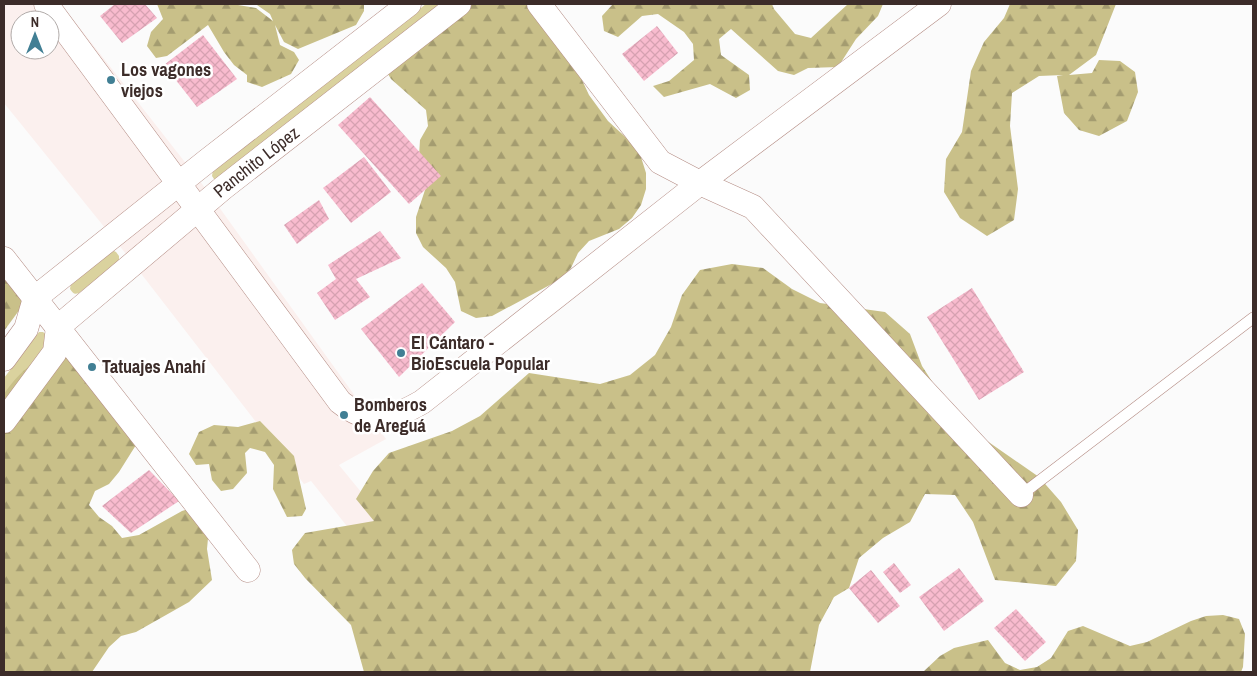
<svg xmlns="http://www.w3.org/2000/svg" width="1257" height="676" font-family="'Archivo Narrow',sans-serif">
<defs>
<pattern id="forest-firs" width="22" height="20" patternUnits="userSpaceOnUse" patternTransform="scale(1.25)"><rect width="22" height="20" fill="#c9c089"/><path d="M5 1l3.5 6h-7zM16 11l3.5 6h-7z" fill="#a49c70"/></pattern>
<pattern id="building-cross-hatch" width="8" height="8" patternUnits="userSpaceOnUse" patternTransform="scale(1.25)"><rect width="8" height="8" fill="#f8bbce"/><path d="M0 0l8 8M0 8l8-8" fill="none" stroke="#d6a1b1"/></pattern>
</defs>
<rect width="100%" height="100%" fill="#fbfbfb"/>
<path fill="#fbf0ee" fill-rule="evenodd" d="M4,4H61L206,189L386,439L339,465L370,503L463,672L311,481L304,484L122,249L4,103ZM20,20H50V50H20Z"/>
<g fill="#dad29e">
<polygon points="426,4 445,4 217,180 214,179 212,176 213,170"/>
<path d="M114,251L116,252L119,256V262L79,293C74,295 73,293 70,289L71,283L110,252Z"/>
<polygon points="39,332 43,332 48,336 49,340 4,403 4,378"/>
</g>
<g fill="url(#forest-firs)">
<polygon points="157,4 237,4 238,5 256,8 273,21 270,14 257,5 259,4 364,4 364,11 356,25 298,49 284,42 275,25 280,45 294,52 299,60 291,74 262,87 247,82 247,75 234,65 224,52 208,25 167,56 156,58 147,46 151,32 163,19"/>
<polygon points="450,4 535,4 568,50 589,95 608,121 633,144 641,157 646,173 646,189 641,205 632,218 619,229 589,241 578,253 571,268 561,279 492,316 476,318 461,311 455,282 446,268 423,247 416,233 416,217 426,187 419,156 420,140 428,126 426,110 391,79 383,66 385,51 395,38 421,20"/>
<polygon points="613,4 772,4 774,9 795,34 811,38 848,4 883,4 878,16 856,39 838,67 808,68 794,75 778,71 731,29 719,39 721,55 749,75 750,90 736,98 710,84 664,97 653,86 669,81 694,60 693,44 684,32 658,14 642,16 618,37 604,31 602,16"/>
<polygon points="1010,4 1116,4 1096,55 1069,75 1092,73 1099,60 1120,61 1135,72 1138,92 1127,121 1099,136 1079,130 1064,113 1057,76 1063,75 1039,76 1012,93 1010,126 1018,189 1014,220 987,236 960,218 944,192 946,159 962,132 971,71 984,42 1004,18"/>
<polygon points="732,264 763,268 792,289 820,303 885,312 910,334 922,366 957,420 1039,477 1061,502 1078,530 1076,561 1056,586 995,580 973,522 955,495 925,494 910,522 883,538 859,558 849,588 834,597 819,625 810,672 364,672 351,625 305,578 294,564 292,550 305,533 374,521 356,499 373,471 389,453 452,431 480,416 529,373 600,384 630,375 655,355 671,327 682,295 700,270"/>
<polygon points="4,268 39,283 4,331"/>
<path d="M70,354L101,362L116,391L136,445L119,472L109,484L95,491L89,505L99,517L112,526L122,538L139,535L182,511L198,506L210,517L207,549L212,580L189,602L136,632L121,636L109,647L92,672H4V394C13,381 24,367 39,361C49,358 60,356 70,354Z"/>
<polygon points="260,421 294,456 306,509 302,516 287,517 273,489 274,465 265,452 250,448 245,453 247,473 233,489 221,491 212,480 209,464 196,465 189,454 199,432 214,425 238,427"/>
<polygon points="1223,615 1239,619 1245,634 1243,667 1241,672 923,672 940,656 954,648 988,640 1005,663 1020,670 1037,667 1051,658 1068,631 1083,626 1130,646 1147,642 1191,621 1206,616"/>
</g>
<g fill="url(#building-cross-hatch)">
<polygon points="115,4 145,4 157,18 122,43 100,16"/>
<polygon points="657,26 678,53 644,81 622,54"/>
<polygon points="203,35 237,79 197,107 164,65"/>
<polygon points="370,97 441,176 409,204 338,125"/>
<polygon points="364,157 391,192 351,223 323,188"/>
<polygon points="319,200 329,219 297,244 284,225"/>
<polygon points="380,231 401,258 356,279 370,297 335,320 317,293 336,279 328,265"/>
<polygon points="422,283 455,322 399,377 361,329"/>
<polygon points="972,288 1024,372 979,400 927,317"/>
<polygon points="149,470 179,501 131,533 102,506"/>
<polygon points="894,563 911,585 900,593 883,572"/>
<polygon points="959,568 984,601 944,631 919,597"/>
<polygon points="871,570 900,606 878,623 849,588"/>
<polygon points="1016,609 1046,642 1025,661 994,628"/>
</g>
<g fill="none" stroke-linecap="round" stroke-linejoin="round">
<defs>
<polyline id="lane" points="1021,495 1253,318"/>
<g id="street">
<path d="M46,4L340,402C370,426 391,420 422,402L700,183L939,4"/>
<polyline points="539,4 660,162 700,183 753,207 1021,495"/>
<polyline points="4,259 248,570"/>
<polyline points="4,359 26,329 35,298 207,161 409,4"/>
<path id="s1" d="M4,421L55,352L58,327L223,188L459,4"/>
</g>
</defs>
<use href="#lane" stroke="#b48c84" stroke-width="12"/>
<use href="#street" stroke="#b48c84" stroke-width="25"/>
<use href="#lane" stroke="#fff" stroke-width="11"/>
<use href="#street" stroke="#fff" stroke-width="24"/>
</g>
<g fill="#417f94" stroke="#fff" stroke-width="2">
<circle cx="111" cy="80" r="5"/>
<circle cx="401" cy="353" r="5"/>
<circle cx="92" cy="367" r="5"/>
<circle cx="344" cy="415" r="5"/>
</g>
<g text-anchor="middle" stroke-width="5" stroke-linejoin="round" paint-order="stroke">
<g font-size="18" font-weight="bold" fill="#3c2c29" stroke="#fff" text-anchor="start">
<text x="121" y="76">Los vagones<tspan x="121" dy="21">viejos</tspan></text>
<text x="411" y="349">El Cántaro -<tspan x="411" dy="21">BioEscuela Popular</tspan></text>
<text x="102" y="373">Tatuajes Anahí</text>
<text x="354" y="411">Bomberos<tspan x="354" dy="21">de Areguá</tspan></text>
</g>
<g font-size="18" fill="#3c2c29" stroke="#fff">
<text dy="6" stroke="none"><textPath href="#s1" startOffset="369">Panchito López</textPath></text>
</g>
</g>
<rect width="1257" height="676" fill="none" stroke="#3c2c29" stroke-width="10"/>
<g transform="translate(35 35)"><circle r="24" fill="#ffffff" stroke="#b1aba9"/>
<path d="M0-4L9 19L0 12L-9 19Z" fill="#417f94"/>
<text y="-8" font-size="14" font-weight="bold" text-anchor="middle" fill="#3c2c29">N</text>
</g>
</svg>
